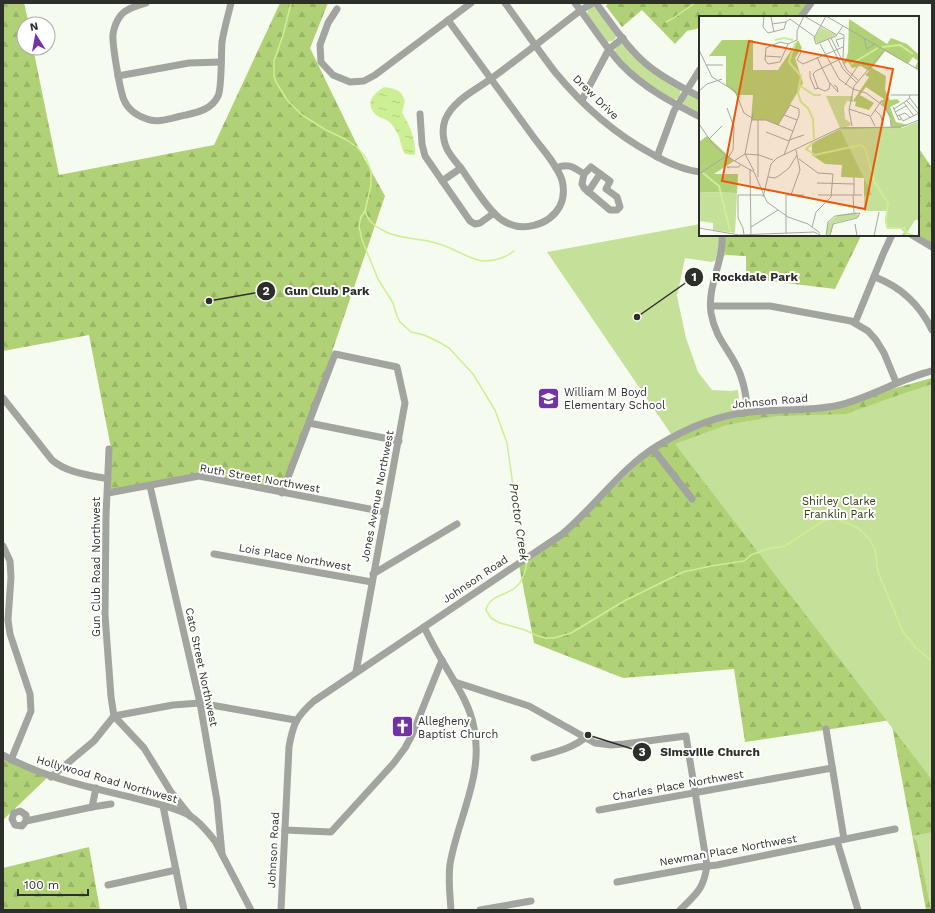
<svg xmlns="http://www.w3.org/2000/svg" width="935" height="913" font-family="'Work Sans',sans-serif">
<defs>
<pattern id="forest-firs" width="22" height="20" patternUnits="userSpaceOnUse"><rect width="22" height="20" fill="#b0d175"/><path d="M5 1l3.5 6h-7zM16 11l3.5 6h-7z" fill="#98b465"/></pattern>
<pattern id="water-ripples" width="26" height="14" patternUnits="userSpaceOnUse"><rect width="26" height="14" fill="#cdef93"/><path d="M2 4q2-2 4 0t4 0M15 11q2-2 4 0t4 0" fill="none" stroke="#b0cd7f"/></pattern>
</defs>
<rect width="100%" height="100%" fill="#f6fbef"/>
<g fill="url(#forest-firs)">
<polygon points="3,3 24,3 29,24 24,24 24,48 33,48 59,175 214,145 280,3 328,3 310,48 359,149 385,196 284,493 199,478 108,494 111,448 89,335 3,351"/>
<polygon points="608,3 812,3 804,17 700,17 700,28 687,31 675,44 642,10 622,27 606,6"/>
<polygon points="918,147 932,168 932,245 918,234"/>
<polygon points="722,235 860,235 861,236 835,289 746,278 746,256 726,255 722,248"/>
<polygon points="932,378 932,910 926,910 891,720 745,742 734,669 623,678 534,643 519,565 581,518 656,447 720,417 800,411 877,393"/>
<polygon points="3,755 50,775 3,820"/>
<polygon points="89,847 100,910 3,910 3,868"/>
</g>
<g fill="#c5e099">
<polygon points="593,6 596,6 617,36 613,41 607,42 587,13 588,10"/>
<path d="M620,44H622L681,90L679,97L675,100C655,94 630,69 615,53V49Z"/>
<polygon points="688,95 691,95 700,99 700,115 684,105 683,102"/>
<polygon points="700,224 700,235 722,235 722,248 726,255 712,262 685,258 677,296 686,338 698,372 712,390 731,391 738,390 740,414 673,437 547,252"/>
<polygon points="932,384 932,780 675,444 726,425 777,416 846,414 893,397"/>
<polygon points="932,832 932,910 931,910 917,842 912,836"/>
</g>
<path fill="url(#water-ripples)" d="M384,87C396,89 401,89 405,101L402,112C409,125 416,139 415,154L412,155L405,154C400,147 401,137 396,131C394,127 391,123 388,121C384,118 377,117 374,113C365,101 375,93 384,87Z"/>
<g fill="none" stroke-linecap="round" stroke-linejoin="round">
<g stroke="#cdef93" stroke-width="1.5">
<polyline points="291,3 283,35 274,61 274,76 276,82 287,100 302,115 326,130 345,139 357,147 366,158 371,171 371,185 365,211 361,217 359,226 362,240 378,279 393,303 397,316 400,322 411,332 424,335 437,341 449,348 473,374 495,410 507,443 516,507 527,555"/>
<polyline points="666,22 672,19 695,3"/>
<path d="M365,211C368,222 376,227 386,232C398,238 414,238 428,241C437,243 446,246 454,250C464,254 472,260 483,261C495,261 505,258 514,251"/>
<path d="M527,561C526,570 523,581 516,587C506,596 489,595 486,610L491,618L500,623L525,630L538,636L546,638H554L571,633L626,600L683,572L711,566L744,561L751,555L767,549L785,546L823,521L830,519H837L858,528L869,538L875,549L878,572L903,632L915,647L932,661"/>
</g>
<g stroke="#a2a49f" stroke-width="7">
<path d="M146,3C137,6 127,8 121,15C117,20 114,28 113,34C112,44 120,91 124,100C128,110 138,116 147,119C158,124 174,117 186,115C199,112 212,109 218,96C222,89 221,53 222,42C224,29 228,16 231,3"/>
<path d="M505,3C522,26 538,50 555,72C582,105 615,134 652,154C666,162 684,170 700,172"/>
<path d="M575,3C590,22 605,47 621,64C644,88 671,102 700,117"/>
<path d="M596,3C611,23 630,52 650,67C665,79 683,88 700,97"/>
<polyline points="337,9 328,23 320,45 321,62 333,75 350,82 364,81 375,75 471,3"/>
<polyline points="801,17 811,3"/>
<path d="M448,20C476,58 504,97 532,135C542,149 556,163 562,180C564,188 564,198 560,206C549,226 521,233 502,220C489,212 472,184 463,171C458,164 451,157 447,149C443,140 442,129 445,120C453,100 476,90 492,78C522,56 551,33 581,10L593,3"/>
<polyline points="118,76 189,63 221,62"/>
<polyline points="582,100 609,49 623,38"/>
<polyline points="420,114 422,144 425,156 470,221 475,224 480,223 494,213"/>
<polyline points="657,157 674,111 700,69"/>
<path d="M556,168C569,163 573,167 584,174L582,184L584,188L610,210H617L620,207L617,197L606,189L610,181L591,167L584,174"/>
<polyline points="442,181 461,168"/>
<polyline points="588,192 600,174"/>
<path d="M722,235C724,262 707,285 711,313C715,336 726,346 736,365C744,380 746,396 748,412"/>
<polyline points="912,235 932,247"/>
<path d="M875,277C901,287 920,305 932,330"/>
<polyline points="711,306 770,306 851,321 868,331 876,340 884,353 896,382"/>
<polyline points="855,323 884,252 892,235"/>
<path d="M3,398L52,460C67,473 89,475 108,479"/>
<polyline points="309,423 399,441"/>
<polyline points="109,449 106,516 105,615 111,697 114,716 144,748 171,792 190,816"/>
<polyline points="653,449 692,499"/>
<polyline points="150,486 200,703 217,801 222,854"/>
<polyline points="108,493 199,476 385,512"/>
<polyline points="282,493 335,354 397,367 405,403 356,672"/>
<polyline points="3,546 10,561 11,577 8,620 10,634 30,694 31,711 11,760"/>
<polyline points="214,554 372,582"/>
<polyline points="373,574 457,524"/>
<path d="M424,627C430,639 436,651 443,662C455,683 470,704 474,728C484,775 458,818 450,864C448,879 450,895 451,910"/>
<path d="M455,682L529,706L595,743L611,745L624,744L686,736L707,866C703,890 697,893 680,910"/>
<polyline points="826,729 844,839"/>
<path d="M3,755C44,778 89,787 134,798C152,803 172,806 189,815C199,821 208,832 215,841L251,910"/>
<path d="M534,758C552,753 572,749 586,737"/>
<polyline points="51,777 94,741 114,716 173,705 200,703 295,720"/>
<polyline points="163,806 184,910"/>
<polyline points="92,807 111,804"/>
<polyline points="599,810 832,768"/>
<polyline points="26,821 26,815 20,811 14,813 12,819 15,825 22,826 26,821 92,807 96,788"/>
<polyline points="285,830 331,832 393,764 405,748 412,735 442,660"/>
<polyline points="837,841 858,910"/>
<polyline points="617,882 698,867 717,865 895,829"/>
<polyline points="108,885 176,870"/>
<path d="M281,910L289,747C293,724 296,717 314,701L561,535C595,507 620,469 657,446C685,429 717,415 750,412C778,409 807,411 835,406C869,399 898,379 932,371"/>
<polyline points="480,910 531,901"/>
</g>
</g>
<defs>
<symbol id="school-square" viewBox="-11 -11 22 22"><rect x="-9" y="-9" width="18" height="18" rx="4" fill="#7233a8" stroke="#fff"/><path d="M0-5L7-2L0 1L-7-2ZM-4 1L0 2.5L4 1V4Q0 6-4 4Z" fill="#fff"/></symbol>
<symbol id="church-square" viewBox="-11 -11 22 22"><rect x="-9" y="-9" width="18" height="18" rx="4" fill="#7233a8" stroke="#fff"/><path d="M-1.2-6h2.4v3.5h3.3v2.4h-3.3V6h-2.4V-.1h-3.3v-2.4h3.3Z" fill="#fff"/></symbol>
</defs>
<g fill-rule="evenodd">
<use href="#school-square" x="536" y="386" width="25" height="25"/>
<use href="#church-square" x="390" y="714" width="25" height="25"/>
</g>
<g text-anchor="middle" stroke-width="4" stroke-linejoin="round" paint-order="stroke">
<g font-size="11" fill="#2d2f2a" stroke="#fff">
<text transform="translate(596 97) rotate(44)" y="4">Drew Drive</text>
<text transform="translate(770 401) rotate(-5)" y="4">Johnson Road</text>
<text transform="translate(260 478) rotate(10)" y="4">Ruth Street Northwest</text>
<text transform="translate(377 496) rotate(-79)" y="4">Jones Avenue Northwest</text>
<text transform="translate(295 557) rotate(10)" y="4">Lois Place Northwest</text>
<text transform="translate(96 567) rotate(-90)" y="4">Gun Club Road Northwest</text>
<text transform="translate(475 579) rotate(-34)" y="4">Johnson Road</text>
<text transform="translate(202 667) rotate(78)" y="4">Cato Street Northwest</text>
<text transform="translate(107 779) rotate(16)" y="4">Hollywood Road Northwest</text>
<text transform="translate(678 785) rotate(-10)" y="4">Charles Place Northwest</text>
<text transform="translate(273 850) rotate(-87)" y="4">Johnson Road</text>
<text transform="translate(728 850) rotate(-10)" y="4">Newman Place Northwest</text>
</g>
<g font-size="11" fill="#2d2f2a" stroke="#fff" text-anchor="start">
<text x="564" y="396">William M Boyd<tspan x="564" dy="13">Elementary School</tspan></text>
<text x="418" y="725">Allegheny<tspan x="418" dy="13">Baptist Church</tspan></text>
</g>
<g font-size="11" fill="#2f3c16" stroke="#fff">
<text x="839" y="505">Shirley Clarke<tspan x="839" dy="13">Franklin Park</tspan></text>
</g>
<g font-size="12" font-style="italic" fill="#2d3913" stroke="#fff">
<text transform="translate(519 522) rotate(82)" y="4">Proctor Creek</text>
</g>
</g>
<g transform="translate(699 16)">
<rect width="220" height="220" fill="#f6fbef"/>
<path d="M150,3L188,28L192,22L208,28L220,39V54L216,52L219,45L214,41L209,48L186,35L173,52L187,60L186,74L191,84L198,83L201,86L191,91L197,106L209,109L202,111L190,195H165V162L142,161L143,149L126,148L113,139V127L145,111H192V103L182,86L185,83L167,71L161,79L175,87L170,94L156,90L157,86L154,85L170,61L166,59L170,55L162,50L153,52L149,46L145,48L144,43H147L149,37ZM23,24H54V54H79L99,24L103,32L96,42L104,67L79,109L67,104H52L54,79H38L27,69V40H10ZM8,120L35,145L15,158H39L38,177L1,176L0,126Z" fill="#b0d175"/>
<path d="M122,11L137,19L119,28L115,23ZM127,80H154V86L148,85L145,91L146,103L152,107L151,110L141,112ZM220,105V204H216L206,220H202L205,216L202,213H188L186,205L188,195H165V180L173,179L141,113L203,112ZM1,176L38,177L36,217L14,214V207L0,205ZM157,196L160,201L135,207L131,220H128V208L139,199Z" fill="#c5e099"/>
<path fill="none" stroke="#cdef93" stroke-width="2" d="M76,24L85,22L94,24M96,27L90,46L102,60L99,77L102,86L109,92L114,103L115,123M183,31L201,29L214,38M152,48L179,32M100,69L115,79H122M115,126L107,133L116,139L161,129L166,132L176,167L189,187L187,205L189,212H205L207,217L215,220M4,157L20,170L31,215"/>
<path fill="none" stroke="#a6a9a0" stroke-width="1" d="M65,0L64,11L69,17L85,13L87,6L91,3L116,21M105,0L138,19M127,0L220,54M127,0L115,22L117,28L137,20L144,10M72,1L75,16M73,8L87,6M132,22L148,54L160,65M165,22L168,33L176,28M129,23L144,53L158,67M81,26L89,28L81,46L69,48L66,44L67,32ZM89,28L98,24V15L105,0M121,28L140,63L154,73M140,31L137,24L144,22M0,34L13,61L36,75L45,97L53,102M102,36L98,44L104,48L144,31M66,40L82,41M118,41L123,52L131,68L130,73L126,75L119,72L114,58L117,55L139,44L144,42L145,19L140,17M7,49H24M111,55V61L116,73L120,72M131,67L139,76L138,71L135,69M146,69L158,51M154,73L167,77L186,91L191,101L192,110M0,75L8,68L23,63M192,79H220M211,82L220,94M208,85L220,98M205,87L215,100M194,91L200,104L202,103M28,92L35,111L34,134L29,142M150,93L171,100L176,110M195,93L210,83L211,79M176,94L182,100L184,110M196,96L207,90M54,97L46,138L55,155M85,99L98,104M200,99L204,105L220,97M172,100L183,84M198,100L206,97L212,102M52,104H67L94,115M59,104V161M0,108L13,127L27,140L55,156L68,186L89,201L109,208L121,217M79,109L91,89L100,93V99L85,139M153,110L150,94L155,70L186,34M67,116L90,125M10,123L23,110M90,124L105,119M100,143L119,157L134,158L132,181L117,196L113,211M35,145L46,138L60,139L74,144M30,152L28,151H40L41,149M51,153L52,219M0,158L27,140M69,161L76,162L81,159L90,152L98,139M118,167L155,168M92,179L101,154L97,134M119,179H163M154,179L155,196M155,179V161M64,181L72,148L78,142L141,112L202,111L220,104M156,208L158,220M52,211L79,194M0,212L40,219L115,216L123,220M87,217V179H105M45,219L44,212L39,202V179H64M127,220L129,206L136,200L161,197L158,202L134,208L131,220M175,220L180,196"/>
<path fill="#e8590c" fill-opacity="0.15" stroke="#e8590c" stroke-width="2" d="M50,25L194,53L166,193L23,165Z"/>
<rect width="220" height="220" fill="none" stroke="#2d2f2a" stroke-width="2"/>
</g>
<path fill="none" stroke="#2d2f2a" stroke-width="1.5" d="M637 317L694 277M209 301L266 291M588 735L642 752"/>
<g fill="#2d2f2a" stroke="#fff" stroke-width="1.5">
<circle cx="637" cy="317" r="4"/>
<circle cx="209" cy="301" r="4"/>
<circle cx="588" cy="735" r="4"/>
<circle cx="694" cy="277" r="10"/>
<circle cx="266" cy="291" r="10"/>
<circle cx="642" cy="752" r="10"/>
</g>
<g font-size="12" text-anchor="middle" font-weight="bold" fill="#fff">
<text x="694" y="281">1</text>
<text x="266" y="295">2</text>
<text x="642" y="756">3</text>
</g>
<g font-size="12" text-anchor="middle" font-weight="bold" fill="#2d2f2a" stroke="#fff" stroke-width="4" stroke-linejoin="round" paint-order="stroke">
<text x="755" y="281">Rockdale Park</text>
<text x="327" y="295">Gun Club Park</text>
<text x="710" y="756">Simsville Church</text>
</g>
<rect width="935" height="913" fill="none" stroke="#2d2f2a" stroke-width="8"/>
<g transform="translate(36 36) rotate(349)"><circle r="19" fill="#ffffff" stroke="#abacaa"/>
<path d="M0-3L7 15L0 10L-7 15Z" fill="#7233a8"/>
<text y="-6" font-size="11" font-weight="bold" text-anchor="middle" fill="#2d2f2a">N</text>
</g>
<path d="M18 889v6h70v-6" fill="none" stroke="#2d2f2a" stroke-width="2"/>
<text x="24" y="889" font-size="12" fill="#2d2f2a" stroke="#ffffff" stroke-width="3" paint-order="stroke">100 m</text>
</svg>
